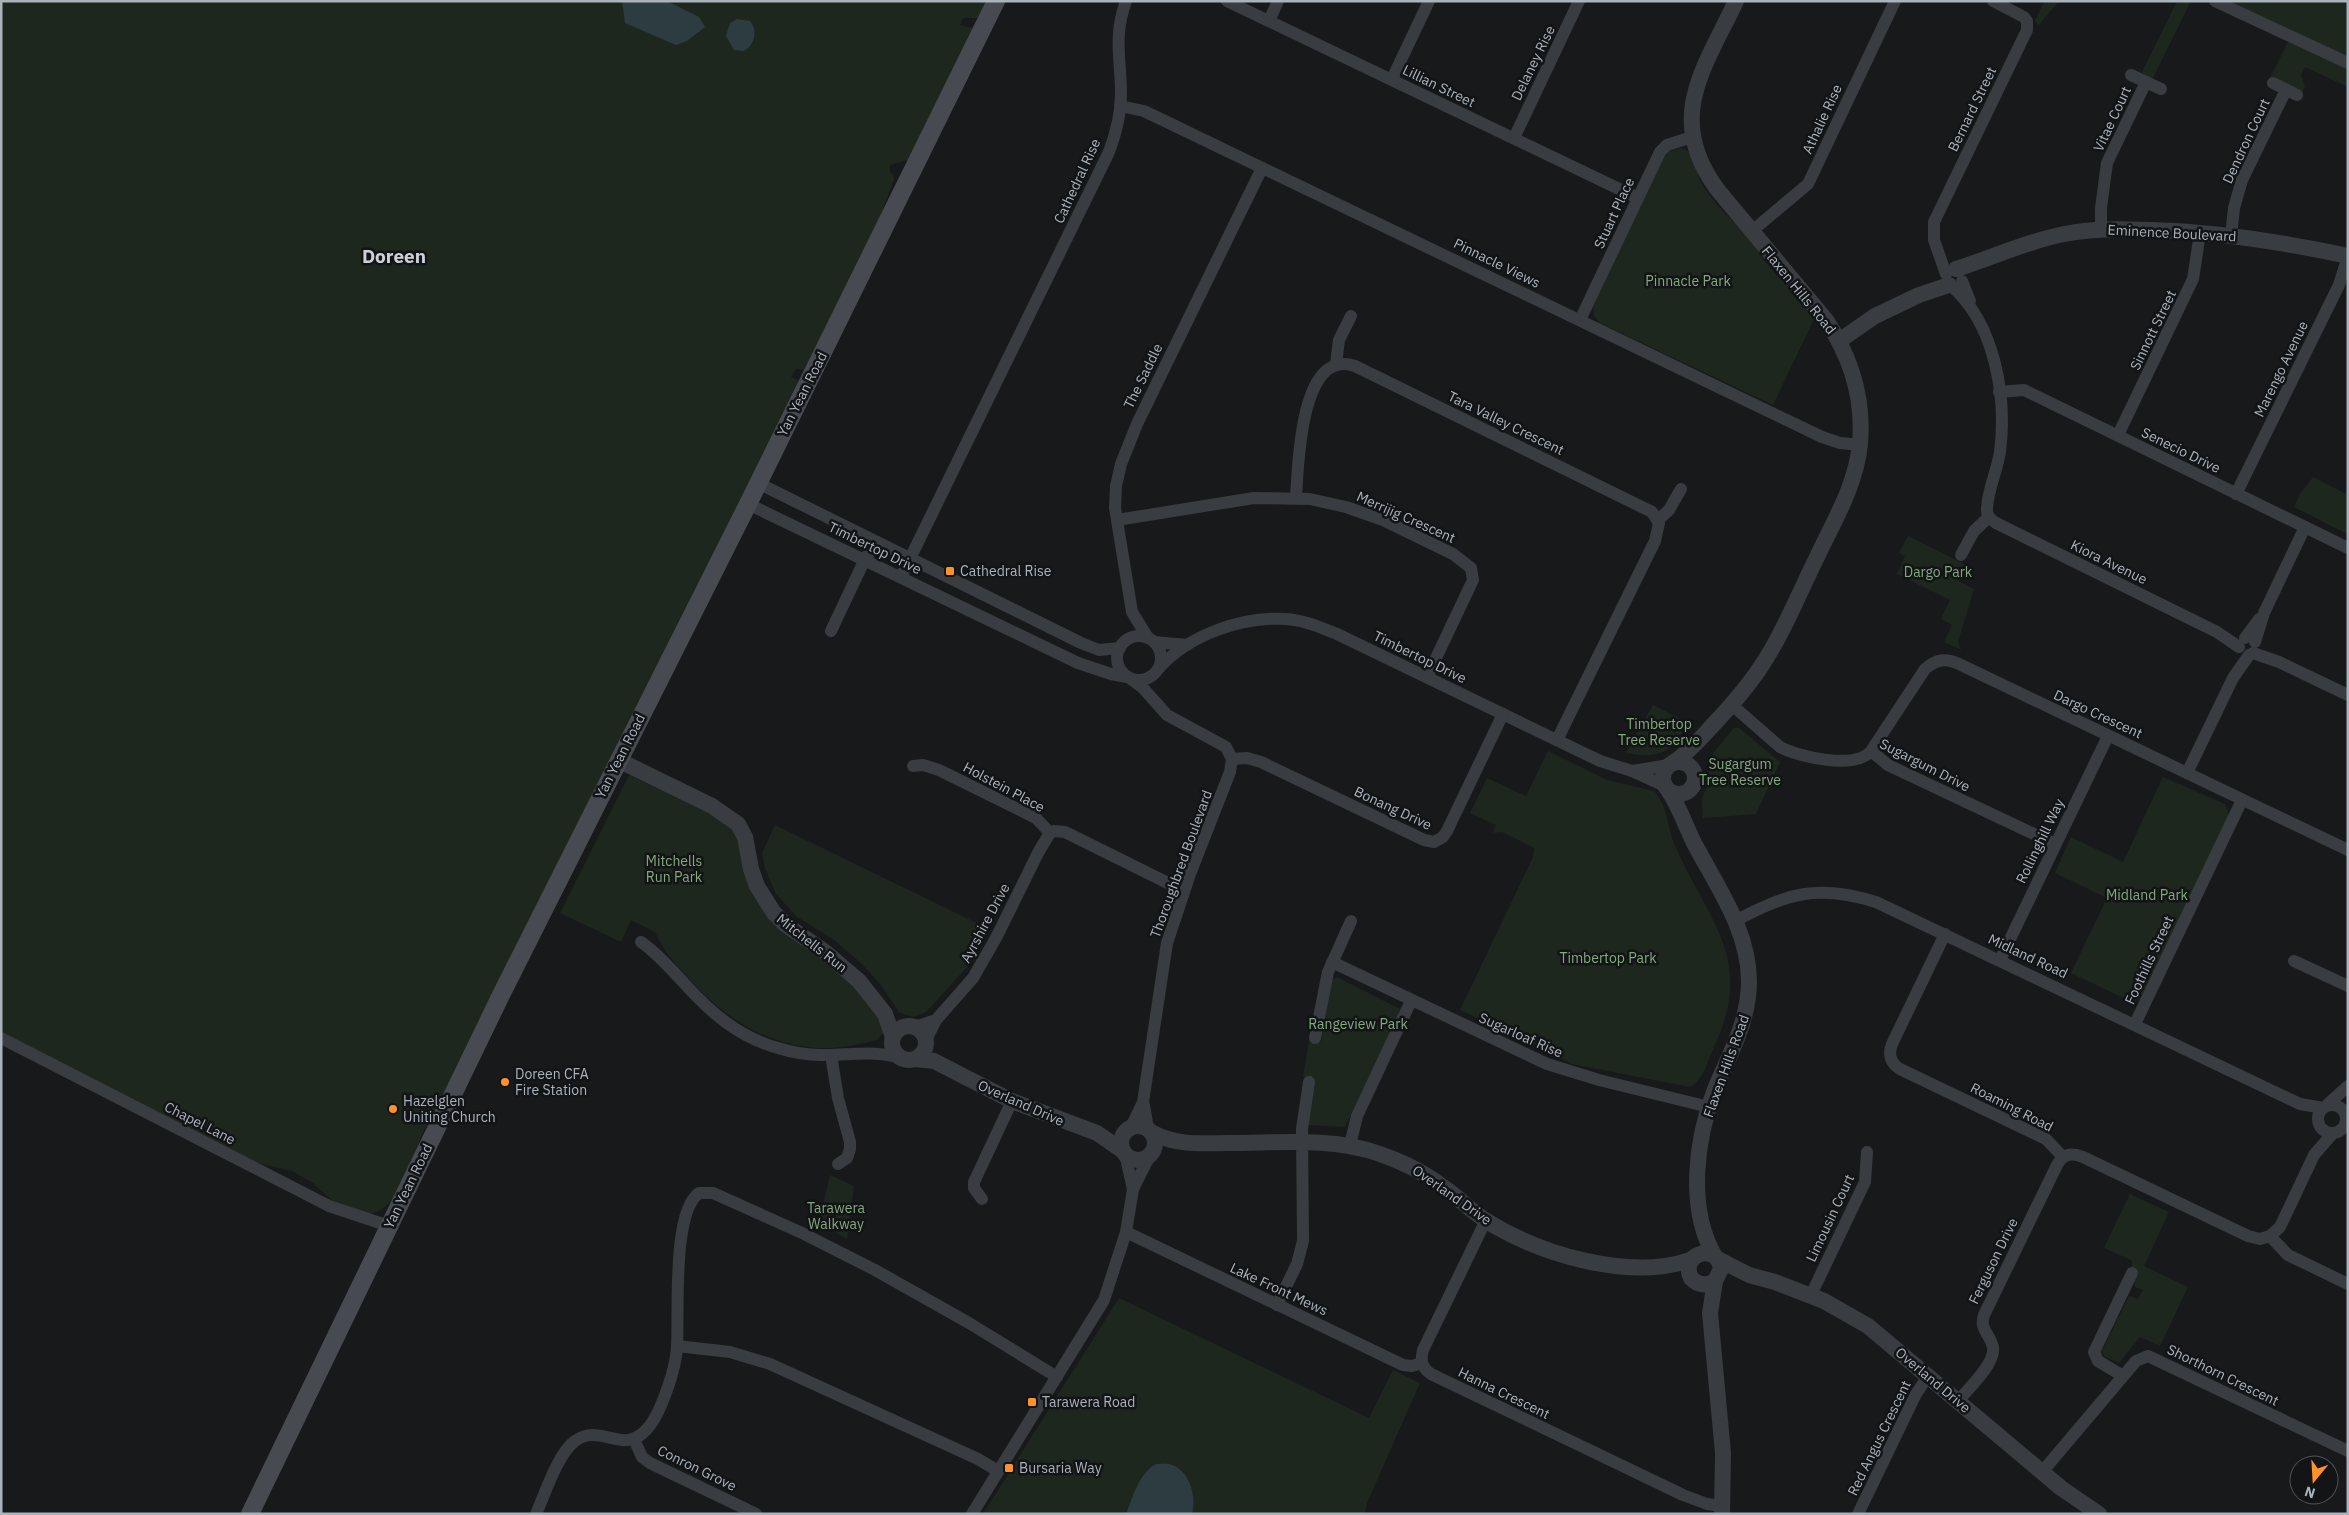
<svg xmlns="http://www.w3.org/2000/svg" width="2349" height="1515" font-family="'IBM Plex Sans',sans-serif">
<rect width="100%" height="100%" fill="#18191b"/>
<g fill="#1e271e">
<path d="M1,1H991L982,18H963L960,25L976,29L908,160L890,165V173L893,174L894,180L873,235L805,370L796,369L791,377L798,380V388L624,731L442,1099L427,1098L426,1101L437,1107C437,1115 427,1122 424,1130C413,1155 402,1208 370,1214L331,1200L313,1183L292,1171L258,1163L1,1032Z"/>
<polygon points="2045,1 2059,1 2038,26 2035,20"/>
<polygon points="2177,1 2191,1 2152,80 2141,74"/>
<polygon points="2227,1 2348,1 2348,59"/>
<polygon points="2289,40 2348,68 2348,87 2305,67 2301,75 2305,86 2302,93 2270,78"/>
<path d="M1681,148C1697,152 1695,169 1700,180C1706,197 1745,233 1759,248V254L1780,279L1785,280L1788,284V289L1803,307L1808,308L1815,317L1773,405L1600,323L1594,316L1593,307L1663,158L1670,151Z"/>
<polygon points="2313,477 2348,495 2348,532 2345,533 2294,507 2300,494"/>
<polygon points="1908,536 1966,565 1958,581 1974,589 1958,642 1961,650 1944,642 1952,625 1941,619 1950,600 1897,574 1905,556 1899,553"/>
<path d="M1653,705L1689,723C1669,753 1663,759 1626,753Z"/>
<polygon points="1734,728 1739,728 1780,762 1756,814 1703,818 1702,798 1708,785 1709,765 1714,752"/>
<path d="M1548,751L1607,780L1654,791C1669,807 1667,830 1677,850C1712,926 1755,962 1713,1049C1707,1063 1703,1080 1690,1087L1572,1064L1541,1047L1460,1010L1533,857L1534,848L1502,832L1493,833L1496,825L1470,813L1487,778L1526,796Z"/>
<path d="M629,775L716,817L733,829L740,838L742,856L798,939L855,985L888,1027L877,1040C859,1044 840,1049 820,1048C769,1046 728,1020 694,984C678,967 665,954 655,932L631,920L621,942L560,913Z"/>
<polygon points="2163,777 2225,804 2229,815 2142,998 2132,1002 2071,973 2107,898 2055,873 2071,837 2123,862"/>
<polygon points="775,825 989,929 967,967 926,1012 913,1017 899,1012 880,984 862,964 833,939 797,917 776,894 765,868 762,853"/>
<polygon points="1337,977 1400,1009 1399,1014 1345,1127 1307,1125 1314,1081 1303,1077 1309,1041 1321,1042 1332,980"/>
<polygon points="830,1175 854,1186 847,1239 819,1223"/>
<polygon points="2130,1194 2169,1212 2144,1266 2188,1287 2160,1346 2140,1337 2119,1363 2104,1356 2102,1351 2129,1296 2138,1299 2143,1290 2135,1287 2131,1260 2104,1248"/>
<polygon points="1119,1298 1369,1418 1393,1370 1420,1383 1367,1503 1365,1514 983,1514"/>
</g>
<g fill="#2d3c41">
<polygon points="622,1 667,1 699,17 705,27 687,41 676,45 625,23"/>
<path d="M737,19L750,21C758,31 755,46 743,51L734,50L726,36L730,23Z"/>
<path d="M1156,1464C1160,1464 1168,1463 1172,1465C1190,1471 1197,1498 1192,1514H1126C1133,1497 1139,1473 1156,1464Z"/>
</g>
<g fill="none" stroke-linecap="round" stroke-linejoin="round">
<g stroke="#393c40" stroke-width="12">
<polyline points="1227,1 1638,198"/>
<polyline points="2215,1 2348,63"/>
<polyline points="1269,21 1278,1"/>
<polyline points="2131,75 2161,89"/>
<polyline points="1392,79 1429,1"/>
<polyline points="2273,83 2297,95"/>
<polyline points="1120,106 1144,111 1822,437 1840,443 1860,445"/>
<polyline points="1514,138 1579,1"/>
<polyline points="2101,229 2101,208 2107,163 2146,82"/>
<polyline points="1752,231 1808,184 1895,1"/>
<polyline points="2231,236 2234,208 2242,180 2286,90"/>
<polyline points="1946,274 1934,240 1934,222 2027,30 2027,21 2024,17 1993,1"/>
<polyline points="1962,281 1970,301"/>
<path d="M1951,286C1995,323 2007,397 2000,452C1997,471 1988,489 1987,508C1986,515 1991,520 1996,523L2217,632L2239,647"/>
<polyline points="1580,320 1660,152 1667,145 1692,137"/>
<polyline points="1336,364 1339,340 1351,316"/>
<polyline points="1999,392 2024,390 2348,548"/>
<polyline points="2118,435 2193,279 2200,233"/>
<polyline points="758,483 1081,643 1099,650 1120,648"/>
<polyline points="2236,494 2339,285 2348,256"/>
<path d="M1296,498C1298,466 1300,347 1355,366L1652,512L1659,523L1655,541L1557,740"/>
<polyline points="748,504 1078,663 1111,674 1127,677"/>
<polyline points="1117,520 1254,498 1310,499 1346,507 1383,520 1453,554 1471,568 1473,580 1427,677"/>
<polyline points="1658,520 1669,510 1681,489"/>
<polyline points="1961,555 1974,531 1989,517"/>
<path d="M901,577L1109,152C1116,133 1121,114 1121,94C1121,59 1113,37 1126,1"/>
<polyline points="831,631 865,559 877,542"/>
<circle cx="1139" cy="658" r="22"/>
<polyline points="1148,638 1132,612 1115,508 1116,486 1121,464 1137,424 1262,168"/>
<polyline points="2245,638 2259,619"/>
<polyline points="1154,642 1187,645"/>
<polyline points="2255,642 2264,613 2305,527"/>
<polyline points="2253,653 2279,662 2348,695"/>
<path d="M1159,668C1189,635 1242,616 1286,619C1303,620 1319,627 1335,633L1600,761L1632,771L1665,786"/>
<polyline points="1131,679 1143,688 1167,715 1226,747 1232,759 1230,772 1190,874 1167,943 1143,1102 1131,1127"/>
<path d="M1732,705L1780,747C1799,757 1855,770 1871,751L1888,765L2055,844"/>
<path d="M1871,751L1925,669C1937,659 1945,658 1959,664L2348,850"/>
<polyline points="1232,759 1247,758 1261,762 1424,840 1434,842 1443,837 1447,831 1503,714"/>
<polyline points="913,766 923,765 939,770 1036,818 1050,833 1054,831 1065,832 1184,891"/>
<polyline points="1632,771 1669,765"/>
<polyline points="2187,773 2233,678 2249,655"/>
<path d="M1735,921C1788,893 1817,884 1876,902L2300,1104L2323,1108"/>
<path d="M1945,934L1892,1044C1888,1054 1890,1063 1900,1069L2046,1139L2063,1157"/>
<path d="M641,942C657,953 670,968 683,982C710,1012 738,1037 778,1048C791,1052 806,1055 820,1055C848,1056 875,1049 903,1059"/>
<polyline points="2000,960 2108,736"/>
<polyline points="2294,961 2348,986"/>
<polyline points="1332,962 1547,1064 1599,1080 1709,1107"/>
<polyline points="2135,1024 2242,800"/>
<polyline points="915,1027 936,1020 973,978 996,938 1039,851 1050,833"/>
<polyline points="1,1038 329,1206 389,1226"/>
<polyline points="1315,1038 1328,972 1351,921"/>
<polyline points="926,1040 936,1020"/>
<polyline points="831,1055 838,1098 850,1142 850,1149 847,1158 838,1164"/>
<circle cx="2332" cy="1119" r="14"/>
<polyline points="1144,1105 1148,1129"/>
<polyline points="2327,1105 2348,1086"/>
<polyline points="1350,1145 1357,1116 1411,1001"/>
<polyline points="1125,1154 1133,1189"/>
<polyline points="982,1199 974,1188 974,1182 1012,1101"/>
<path d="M1486,1220L1423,1350C1420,1361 1422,1368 1431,1374L1683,1495L1707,1504L1722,1506"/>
<polyline points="1126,1232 1403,1365 1412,1366 1422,1363"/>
<polyline points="2270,1236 2280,1227 2314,1155 2333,1133"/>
<polyline points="1811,1295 1865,1182 1867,1152"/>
<polyline points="1277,1305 1297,1264 1303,1241 1302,1129 1309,1082"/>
<polyline points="677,1346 730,1352 770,1364 978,1459 998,1471"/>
<polyline points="2123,1376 2098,1361 2094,1352 2132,1273"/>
<path d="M1958,1401C1968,1389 1996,1363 1993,1347C1990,1334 1979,1329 1984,1315L2057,1165C2063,1154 2071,1152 2083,1157L2248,1236L2260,1239L2270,1236L2288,1255L2348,1284"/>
<polyline points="634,1439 642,1457 650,1463 756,1514"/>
<polyline points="2042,1472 2136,1361 2148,1356 2348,1451"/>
<path d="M536,1514C545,1494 558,1453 575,1441C591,1429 605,1438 622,1440C649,1443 662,1405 669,1384C673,1372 676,1360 677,1347C679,1313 672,1212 699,1193H713L802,1233L875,1270L969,1323L1057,1377"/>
<polyline points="972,1514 1104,1300 1126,1232 1133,1189 1149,1157"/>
<polyline points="1858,1514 1916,1394 1928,1376"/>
</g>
<g stroke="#393c40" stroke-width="16">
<path d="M1956,269C1992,258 2027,241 2064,234C2093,228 2122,229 2152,230C2218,232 2283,242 2348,256"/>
<polyline points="1839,341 1875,316 1919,295 1949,285"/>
<polyline points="618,760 712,806 738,824 745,837 751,869 757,886 774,913 786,925 824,951 859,981 885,1014 893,1037"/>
<circle cx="1679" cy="778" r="16"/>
<path d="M1674,762C1688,753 1700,739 1712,726C1729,708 1746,689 1760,668C1783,634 1799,593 1817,557C1834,521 1856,485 1860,444C1864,398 1851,357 1826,320L1717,189C1665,118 1704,69 1736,1"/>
<path d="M1668,790C1679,806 1685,824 1693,841C1716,885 1749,930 1749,981C1749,1021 1730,1053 1715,1089C1696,1139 1687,1207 1714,1255"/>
<circle cx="909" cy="1043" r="17"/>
<polyline points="915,1059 934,1061 1012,1101 1097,1133 1123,1151"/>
<circle cx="1138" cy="1143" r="17"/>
<path d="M1153,1133C1177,1146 1204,1143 1230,1143C1280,1143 1332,1137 1380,1154C1403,1162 1424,1172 1443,1187C1458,1197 1470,1210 1485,1220C1539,1254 1628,1281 1690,1260"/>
<polyline points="1718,1259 1749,1275 1775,1282 1824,1301 1868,1326 2061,1488 2099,1514"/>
<path d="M1715,1281C1706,1287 1698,1285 1691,1278C1679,1253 1718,1242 1721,1269L1715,1281L1710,1313L1723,1453L1722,1514"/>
</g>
<polyline stroke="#474b51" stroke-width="18" points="250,1514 501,995 748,504 996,1"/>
</g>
<g fill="#ff922d" stroke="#131416" stroke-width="2">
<rect x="945" y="566" width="10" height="10" rx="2.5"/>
<circle cx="505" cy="1082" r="5"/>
<circle cx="393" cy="1109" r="5"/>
<rect x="1027" y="1397" width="10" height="10" rx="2.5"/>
<rect x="1004" y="1463" width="10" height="10" rx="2.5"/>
</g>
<g text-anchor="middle" stroke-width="5" stroke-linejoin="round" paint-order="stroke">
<g font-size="14" fill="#aab3bc" stroke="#131416">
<text transform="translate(1533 63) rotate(-64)" y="5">Delaney Rise</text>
<text transform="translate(1439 86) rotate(26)" y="5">Lillian Street</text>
<text transform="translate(1972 109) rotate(-64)" y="5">Bernard Street</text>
<text transform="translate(1822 119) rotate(-65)" y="5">Athalie Rise</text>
<text transform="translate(2112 119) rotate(-65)" y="5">Vitae Court</text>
<text transform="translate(2246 141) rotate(-65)" y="5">Dendron Court</text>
<text transform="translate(1077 181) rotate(-65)" y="5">Cathedral Rise</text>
<text transform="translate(1614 213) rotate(-65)" y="5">Stuart Place</text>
<text transform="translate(2172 233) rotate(3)" y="5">Eminence Boulevard</text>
<text transform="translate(1497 263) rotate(26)" y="5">Pinnacle Views</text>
<text transform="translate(1799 290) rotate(51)" y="5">Flaxen Hills Road</text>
<text transform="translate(2153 330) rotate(-64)" y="5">Sinnott Street</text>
<text transform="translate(2281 369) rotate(-64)" y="5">Marengo Avenue</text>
<text transform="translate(1143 376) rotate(-64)" y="5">The Saddle</text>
<text transform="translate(802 394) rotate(-63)" y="5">Yan Yean Road</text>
<text transform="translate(1506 423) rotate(26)" y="5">Tara Valley Crescent</text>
<text transform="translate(2181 450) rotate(26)" y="5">Senecio Drive</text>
<text transform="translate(1406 517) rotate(24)" y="5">Merrijig Crescent</text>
<text transform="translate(875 548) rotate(26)" y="5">Timbertop Drive</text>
<text transform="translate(2109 562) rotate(26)" y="5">Kiora Avenue</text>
<text transform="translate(1420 657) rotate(26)" y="5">Timbertop Drive</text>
<text transform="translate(2098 714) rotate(25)" y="5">Dargo Crescent</text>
<text transform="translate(620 756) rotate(-63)" y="5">Yan Yean Road</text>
<text transform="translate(1925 765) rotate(27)" y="5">Sugargum Drive</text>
<text transform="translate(1004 787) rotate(28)" y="5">Holstein Place</text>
<text transform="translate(1393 808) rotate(25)" y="5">Bonang Drive</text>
<text transform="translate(2040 841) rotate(-64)" y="5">Rollinghill Way</text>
<text transform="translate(1181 864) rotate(-70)" y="5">Thoroughbred Boulevard</text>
<text transform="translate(985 923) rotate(-62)" y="5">Ayrshire Drive</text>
<text transform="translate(812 943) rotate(38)" y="5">Mitchells Run</text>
<text transform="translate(2028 956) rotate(25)" y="5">Midland Road</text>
<text transform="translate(2149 960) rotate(-65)" y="5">Foothills Street</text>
<text transform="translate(1521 1035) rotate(24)" y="5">Sugarloaf Rise</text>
<text transform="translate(1726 1066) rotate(-70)" y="5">Flaxen Hills Road</text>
<text transform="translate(1021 1103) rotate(24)" y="5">Overland Drive</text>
<text transform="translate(2012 1107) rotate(27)" y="5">Roaming Road</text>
<text transform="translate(200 1123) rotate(27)" y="5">Chapel Lane</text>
<text transform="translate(408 1186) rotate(-64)" y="5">Yan Yean Road</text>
<text transform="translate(1452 1195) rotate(35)" y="5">Overland Drive</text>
<text transform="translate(1830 1218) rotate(-65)" y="5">Limousin Court</text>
<text transform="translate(1993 1261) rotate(-64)" y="5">Ferguson Drive</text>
<text transform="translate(1279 1289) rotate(25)" y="5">Lake Front Mews</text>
<text transform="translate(2223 1375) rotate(26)" y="5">Shorthorn Crescent</text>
<text transform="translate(1933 1380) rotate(40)" y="5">Overland Drive</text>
<text transform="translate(1504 1393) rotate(26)" y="5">Hanna Crescent</text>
<text transform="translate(1879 1438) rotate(-64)" y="5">Red Angus Crescent</text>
<text transform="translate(697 1468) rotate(26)" y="5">Conron Grove</text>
</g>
<g font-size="14" fill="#84a97f" stroke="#131416">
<text x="1688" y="286">Pinnacle Park</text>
<text x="1938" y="577">Dargo Park</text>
<text x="1659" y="729">Timbertop<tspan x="1659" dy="16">Tree Reserve</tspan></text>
<text x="1740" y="769">Sugargum<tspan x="1740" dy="16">Tree Reserve</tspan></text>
<text x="674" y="866">Mitchells<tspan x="674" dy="16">Run Park</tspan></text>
<text x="2147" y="900">Midland Park</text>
<text x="1608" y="963">Timbertop Park</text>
<text x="1358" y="1029">Rangeview Park</text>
<text x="836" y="1213">Tarawera<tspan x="836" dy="16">Walkway</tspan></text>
</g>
<g font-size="14" fill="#aab3bc" stroke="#131416" text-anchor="start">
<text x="960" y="576">Cathedral Rise</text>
<text x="515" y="1079">Doreen CFA<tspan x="515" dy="16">Fire Station</tspan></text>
<text x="403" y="1106">Hazelglen<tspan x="403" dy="16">Uniting Church</tspan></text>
<text x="1042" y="1407">Tarawera Road</text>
<text x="1019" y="1473">Bursaria Way</text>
</g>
<g font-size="19" font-weight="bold" fill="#cbd1d7" stroke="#131416">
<text x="394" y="263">Doreen</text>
</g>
</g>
<rect width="2349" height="1515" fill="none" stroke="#aab3bc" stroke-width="5"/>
<g transform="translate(2314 1480) rotate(198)"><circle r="24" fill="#131416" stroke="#4f5458"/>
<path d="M0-4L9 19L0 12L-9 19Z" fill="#ff922d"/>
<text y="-8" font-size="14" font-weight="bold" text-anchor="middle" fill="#aab3bc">N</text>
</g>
</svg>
